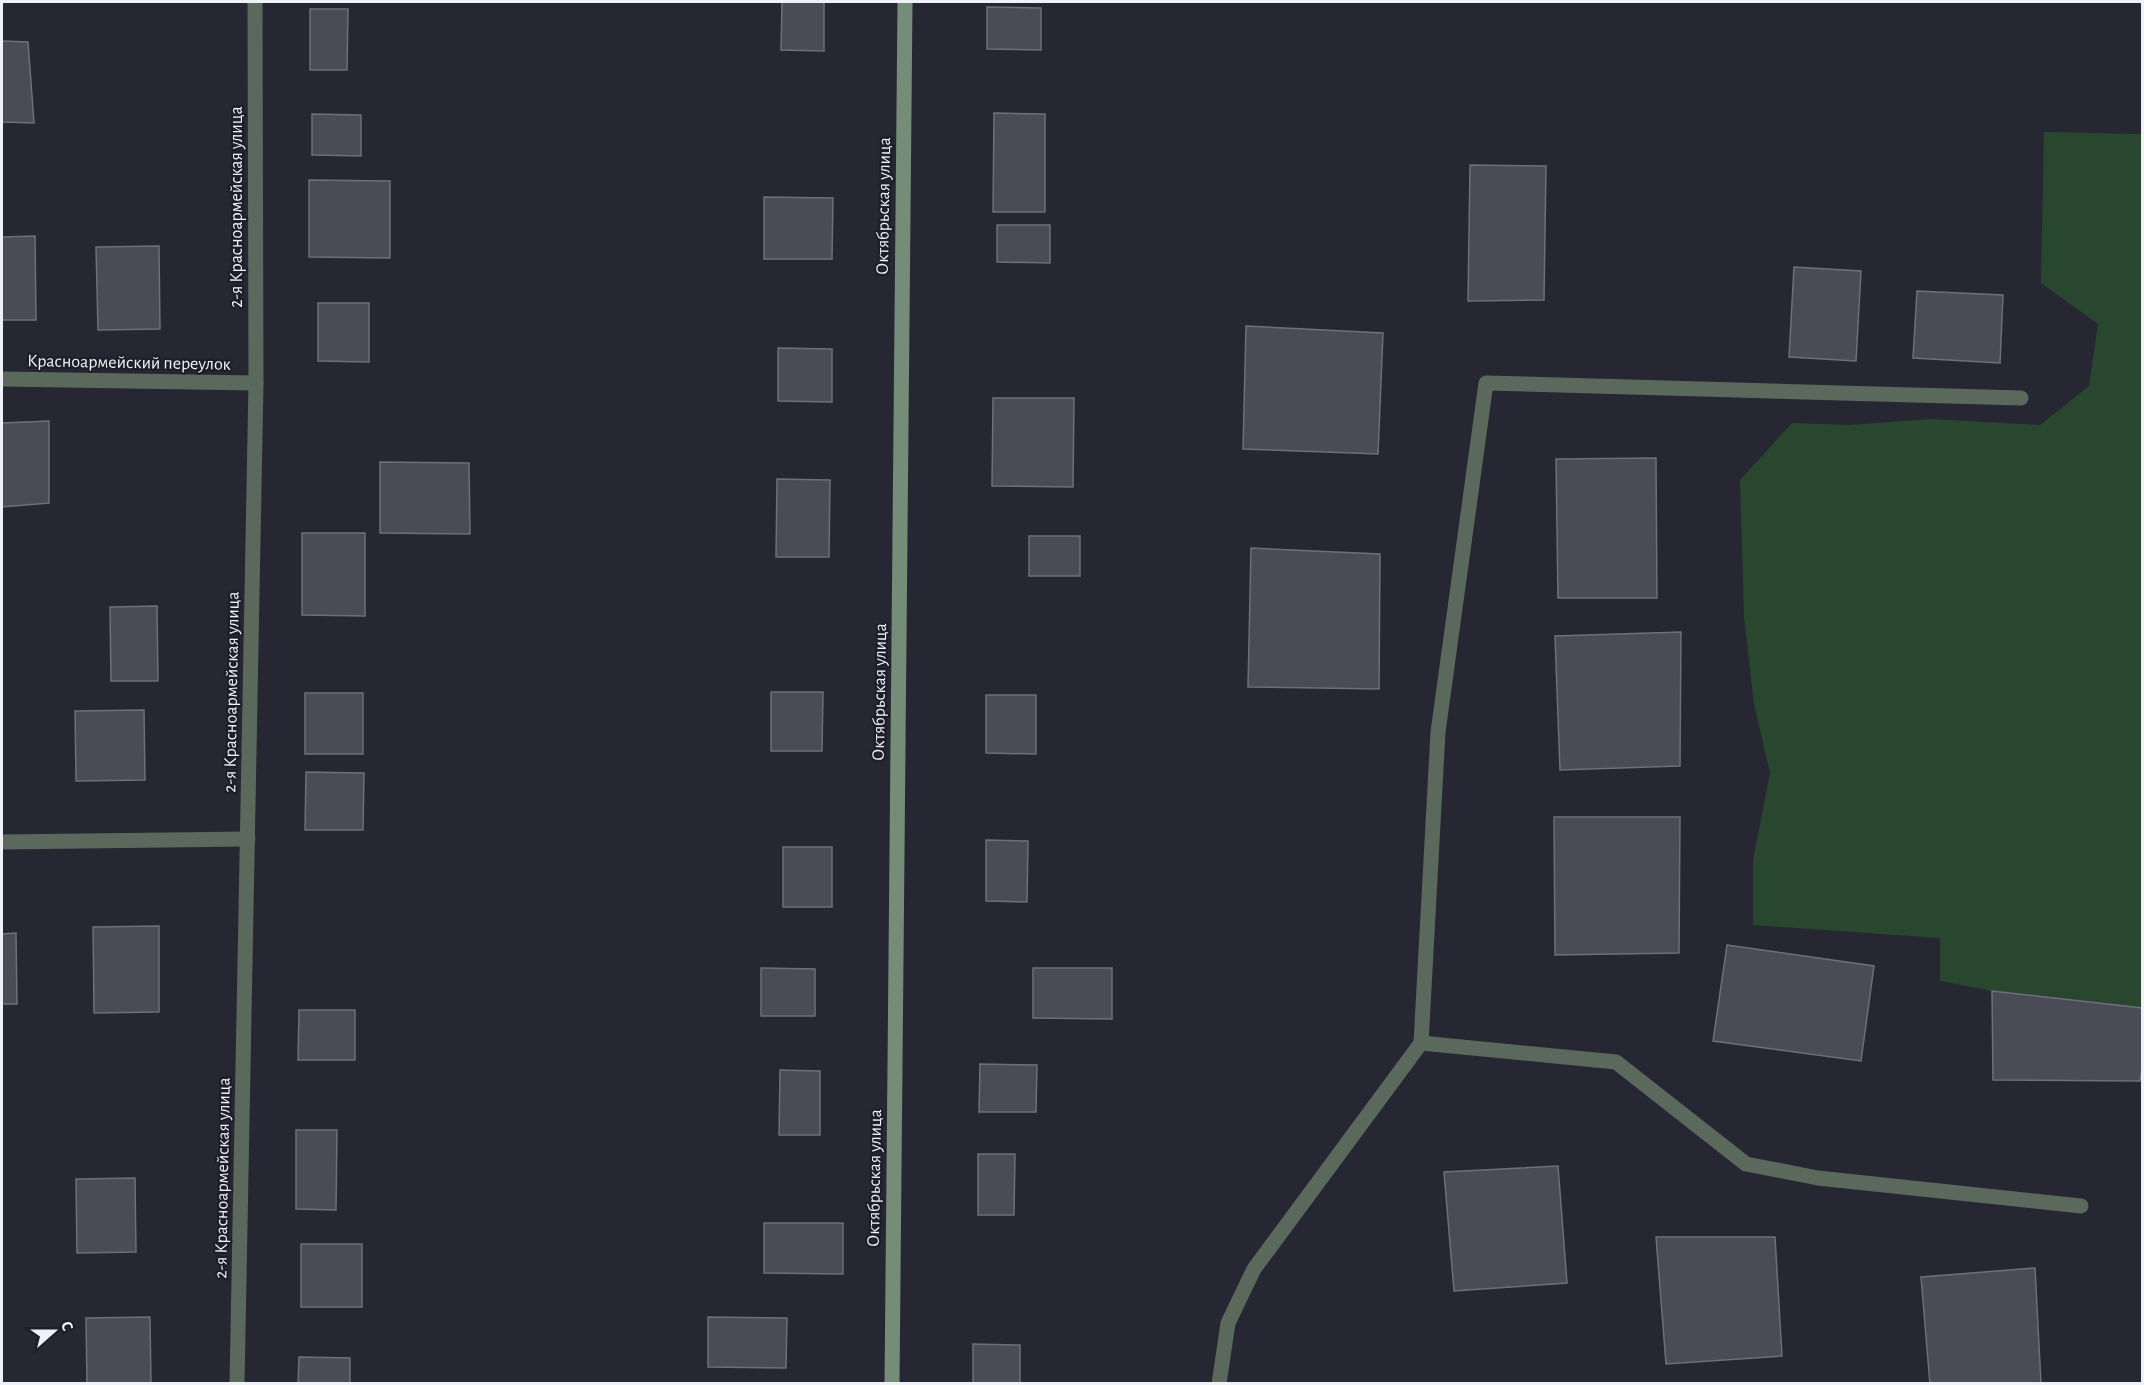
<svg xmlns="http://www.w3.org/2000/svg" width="2144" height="1385" font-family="'Alegreya Sans',sans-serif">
<rect width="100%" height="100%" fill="#272733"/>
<polygon fill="#29472f" points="2044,132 2142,134 2142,1008 1992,991 1940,981 1940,938 1753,925 1753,860 1770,773 1754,704 1744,617 1740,480 1792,423 1850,425 1931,419 2040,425 2089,386 2098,324 2041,283"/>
<g fill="#4b4b58" stroke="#6e6e7c" stroke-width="1.5">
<polygon points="782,2 824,2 824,51 781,50"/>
<polygon points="987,7 1041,8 1041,50 987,49"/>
<polygon points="310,9 348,9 347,70 310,70"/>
<polygon points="2,41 28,42 34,123 2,122"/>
<polygon points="994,113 1045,114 1045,212 993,212"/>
<polygon points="312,114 361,115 361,156 312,155"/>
<polygon points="1470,165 1546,166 1544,300 1468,301"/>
<polygon points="309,180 390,181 390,258 309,257"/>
<polygon points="764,197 833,198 832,259 764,259"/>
<polygon points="997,225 1050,225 1050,263 997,262"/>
<polygon points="35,236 36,320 2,320 2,237"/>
<polygon points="159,246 160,329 98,330 96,247"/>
<polygon points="1794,267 1861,271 1856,361 1789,357"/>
<polygon points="1917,291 2003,295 2000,363 1913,358"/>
<polygon points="318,303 369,303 369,362 318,361"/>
<polygon points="1246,326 1383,333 1378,454 1243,449"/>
<polygon points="778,348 832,349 832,402 778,401"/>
<polygon points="993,398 1074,398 1073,487 992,486"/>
<polygon points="49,421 49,503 2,507 2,423"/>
<polygon points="1656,458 1657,598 1558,598 1556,459"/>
<polygon points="380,462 469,463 470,534 380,533"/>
<polygon points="777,479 830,480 829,557 776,557"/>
<polygon points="302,533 365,533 365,616 302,615"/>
<rect x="1029" y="536" width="51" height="40"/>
<polygon points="1251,548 1380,554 1379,689 1248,687"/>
<polygon points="157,606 158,681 111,681 110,607"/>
<polygon points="1681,632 1680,766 1560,770 1555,636"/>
<polygon points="771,692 823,692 822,751 771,751"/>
<rect x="305" y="693" width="58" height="61"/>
<polygon points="986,695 1036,695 1036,754 986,753"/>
<polygon points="144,710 145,780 76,781 75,711"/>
<polygon points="306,772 364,773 363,830 305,830"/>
<polygon points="1554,817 1680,817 1679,953 1555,955"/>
<polygon points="986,840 1028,841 1027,902 986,901"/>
<rect x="783" y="847" width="49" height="60"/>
<polygon points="159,926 159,1012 94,1013 93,927"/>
<polygon points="16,933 17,1004 2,1004 2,934"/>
<polygon points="1727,945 1874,966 1861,1061 1713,1041"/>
<polygon points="761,968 815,969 815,1016 761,1016"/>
<polygon points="1033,968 1112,968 1112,1019 1033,1018"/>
<polygon points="1992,991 2142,1008 2142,1069 2140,1081 1993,1080"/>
<polygon points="299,1010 355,1010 355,1060 298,1060"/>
<polygon points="980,1064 1037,1065 1036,1112 979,1112"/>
<polygon points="780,1070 820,1071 820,1135 779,1135"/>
<polygon points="296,1130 337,1130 336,1210 296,1209"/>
<polygon points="978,1154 1015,1154 1014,1215 978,1215"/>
<polygon points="1558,1166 1567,1283 1454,1291 1444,1172"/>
<polygon points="135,1178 136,1252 77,1253 76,1179"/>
<polygon points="764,1223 843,1223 843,1274 764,1273"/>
<polygon points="1656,1237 1775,1237 1782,1356 1666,1364"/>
<rect x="301" y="1244" width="61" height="63"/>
<polygon points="2035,1268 2041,1384 1930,1384 1921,1277"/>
<polygon points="150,1317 151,1384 87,1384 86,1318"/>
<polygon points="708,1317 787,1318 786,1368 708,1367"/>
<polygon points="973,1344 1020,1345 1020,1384 973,1384"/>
<polygon points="299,1357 350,1358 350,1384 298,1384"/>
</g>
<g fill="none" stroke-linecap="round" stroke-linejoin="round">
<polyline stroke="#5a695c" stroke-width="15" points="1421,1043 1616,1062 1746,1164 1818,1178 2081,1206"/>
<g stroke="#5a695c" stroke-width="15">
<polyline points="2,379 256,383"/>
<polyline points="2,842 248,839"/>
<polyline points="237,1384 256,383 255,2"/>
<polyline points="1219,1384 1228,1323 1254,1269 1421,1043 1438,732 1486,383 2021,398"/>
</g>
<polyline stroke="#758d78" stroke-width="15" points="892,1384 905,2"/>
</g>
<g text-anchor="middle" stroke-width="4.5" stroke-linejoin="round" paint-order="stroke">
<g font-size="18" fill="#f0f0f8" stroke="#1e1e29">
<text transform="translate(883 206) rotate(-89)" y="6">Октябрьская улица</text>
<text transform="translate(236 207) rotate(-90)" y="6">2-я Красноармейская улица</text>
<text transform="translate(129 362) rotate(1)" y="6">Красноармейский переулок</text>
<text transform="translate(231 692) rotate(-89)" y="6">2-я Красноармейская улица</text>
<text transform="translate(879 692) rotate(-89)" y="6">Октябрьская улица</text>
<text transform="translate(222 1178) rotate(-89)" y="6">2-я Красноармейская улица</text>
<text transform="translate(874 1178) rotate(-89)" y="6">Октябрьская улица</text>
</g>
</g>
<rect width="2144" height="1385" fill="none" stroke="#f0f0f8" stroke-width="6"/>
<g transform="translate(54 1331) rotate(69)" stroke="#1e1e29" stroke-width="4.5" paint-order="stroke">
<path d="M0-4.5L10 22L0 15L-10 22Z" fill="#f0f0f8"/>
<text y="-9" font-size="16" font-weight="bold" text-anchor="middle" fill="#f0f0f8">С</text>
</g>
</svg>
